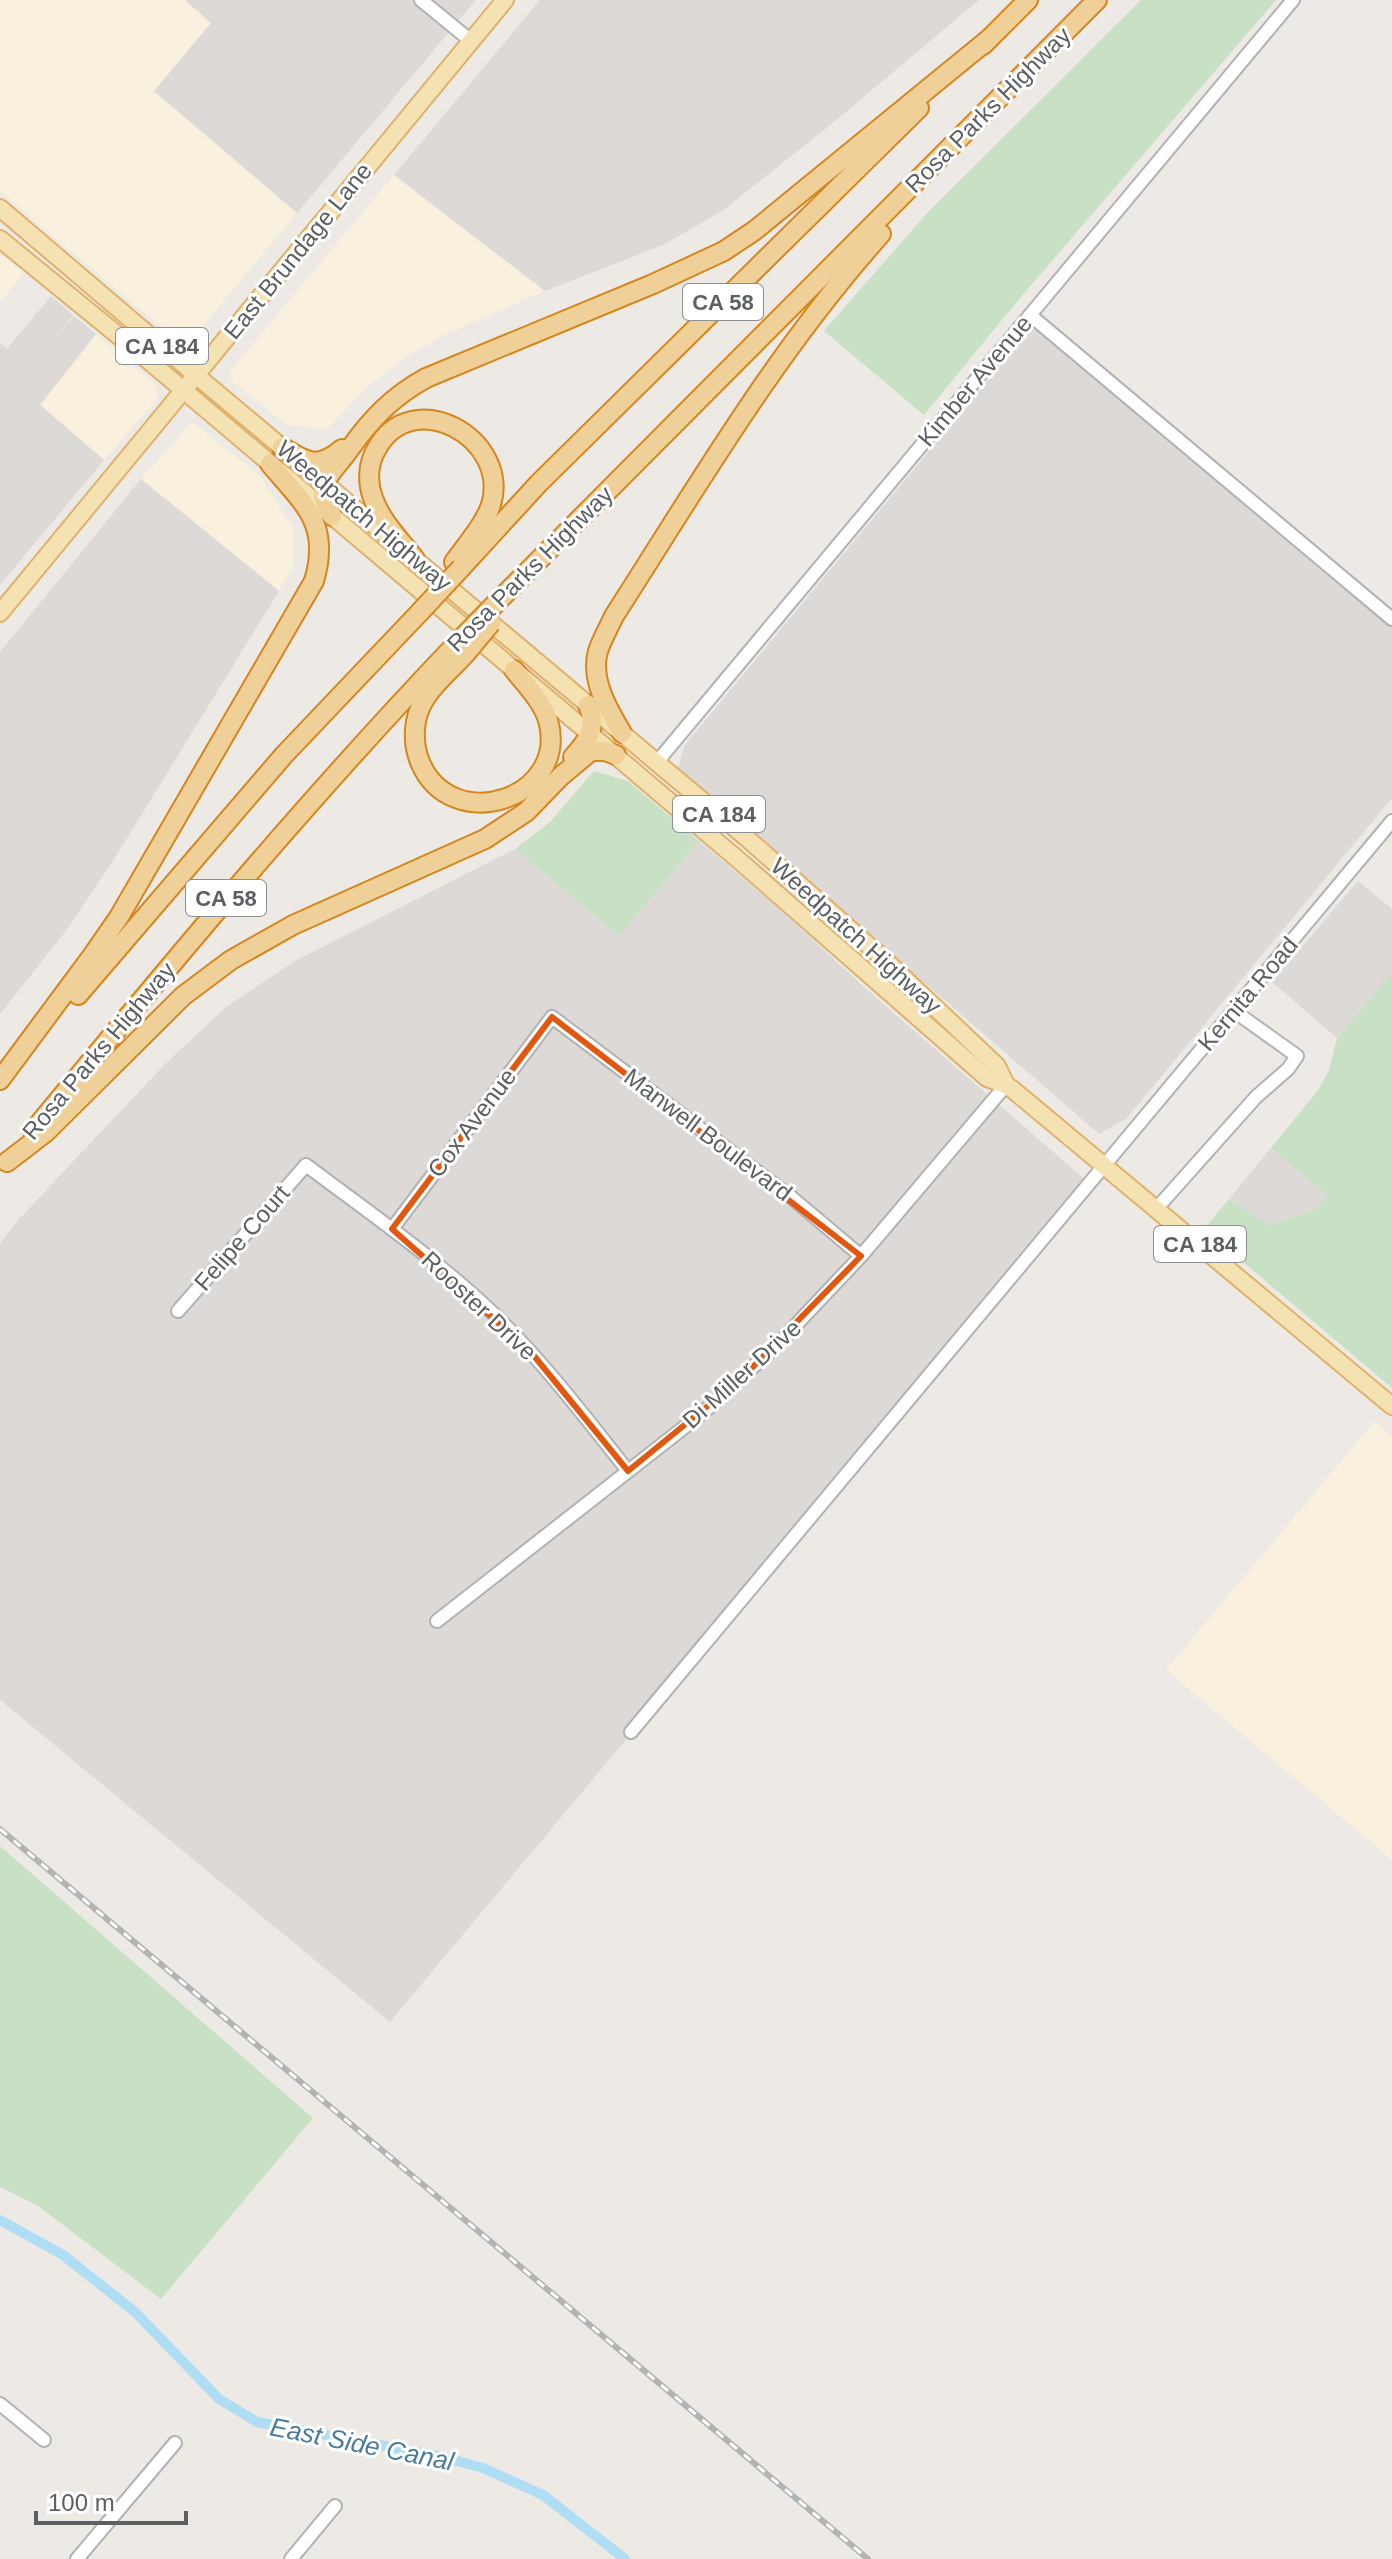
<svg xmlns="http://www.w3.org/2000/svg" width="1392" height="2559" font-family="Arial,sans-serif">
<rect width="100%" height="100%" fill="#edeae5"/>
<g fill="#f9f0dd">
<polygon points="0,0 185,0 211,23 154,91 297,213 191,340 180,343 0,191"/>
<polygon points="394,175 545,291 448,333 410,354 367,387 327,429 287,425 233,382 229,376 231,370"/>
<polygon points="0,253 24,273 0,302"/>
<polygon points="96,334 156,385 158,398 104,460 40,405"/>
<polygon points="191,424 195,424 259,475 294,529 293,567 279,591 141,479"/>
<polygon points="1374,1422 1392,1437 1392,1860 1166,1670"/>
</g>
<g fill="#dcd9d7">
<polygon points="185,0 476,0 297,213 154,91 211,23"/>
<polygon points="540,0 979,0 823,131 722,211 663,245 545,291 394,175"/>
<polygon points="51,296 73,315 52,342 74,316 96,334 40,405 104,460 0,585 0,343 7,349"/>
<polygon points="1042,315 1392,609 1392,798 1126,1119 1099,1134 678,769 684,746"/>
<polygon points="141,479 279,591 118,853 68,928 0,1014 0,652"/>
<polygon points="699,841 781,910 865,988 1090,1184 390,2022 0,1700 0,1243 19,1219 163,1066 226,1007 295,961 515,849 619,936"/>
<polygon points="1358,881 1392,909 1392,975 1337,1038 1272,982"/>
<polygon points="1271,1148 1329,1196 1317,1209 1269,1226 1229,1199"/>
</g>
<g fill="#c8e1c4">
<polygon points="1141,0 1276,0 1020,298 924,415 824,331 927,213"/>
<polygon points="594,771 628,781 699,841 619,936 515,849 550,822"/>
<polygon points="1391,974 1392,975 1392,1388 1204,1229 1229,1199 1270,1226 1316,1209 1328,1196 1271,1148 1319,1089 1329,1070 1337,1038"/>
<polygon points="0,1846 313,2118 161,2299 38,2206 0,2187"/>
</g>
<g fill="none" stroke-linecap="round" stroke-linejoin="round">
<polyline stroke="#aeddf4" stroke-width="10" points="0,2220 63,2255 135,2312 219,2399 257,2422 439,2456 483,2468 543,2495 625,2559"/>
<defs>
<g id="minor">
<polyline points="421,0 471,41"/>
<polyline points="1030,315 1392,619"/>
<polyline points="657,762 1293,0"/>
<polyline points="1157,1208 1256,1097 1288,1069 1297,1056 1234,1011"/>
<polyline points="392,1229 552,1017 791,1197 861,1256"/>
<path d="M178,1311L306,1165C371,1214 438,1260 497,1317C545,1364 586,1418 628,1471"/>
<polyline points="437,1621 705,1411 777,1345 861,1256 1006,1085"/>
<polyline points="631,1732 1392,821"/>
<polyline points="0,2404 44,2440"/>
<polyline points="77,2559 175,2443"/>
<polyline points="291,2559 335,2506"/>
</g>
<g id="major">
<polyline points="0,208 197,376 749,840 884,959 997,1066 1006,1085"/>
<polyline points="0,239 136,350 590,734 742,863 987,1078 1006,1085 1012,1089 1392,1406"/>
<polyline points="0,613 505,0"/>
</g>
<g id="highway">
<polyline points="983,45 1028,0"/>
<path d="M282,447C307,462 317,470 342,449"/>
<path d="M332,516C328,509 323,501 323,493C324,476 340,463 349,450C370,420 393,396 426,378L653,284L724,251L754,231L989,39"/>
<path d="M415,559C400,540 381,521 373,498C367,482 368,464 376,450C411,383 511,438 491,505C484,525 466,545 454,562"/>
<polyline points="461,568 539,483 919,108"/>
<polyline points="501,598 1097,0"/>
<path d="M467,652C452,669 429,687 420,708C413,725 413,745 420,762C451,837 570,799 548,720C542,701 526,685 514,670"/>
<path d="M622,733C608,709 590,680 598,651C602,639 609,627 614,616C698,485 777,350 881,234"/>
<path d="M573,757C588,740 598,727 588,705"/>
<polyline points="78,995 284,755 420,612"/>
<path d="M0,1080L92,956L119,917L314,581C331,524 304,504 270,464"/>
<path d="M33,1131C170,965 307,800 456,644"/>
<polyline points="7,1162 46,1132 183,996 231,960 293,925 485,839 526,812 561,776 591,751 605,751 616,755"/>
</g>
</defs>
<use href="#minor" stroke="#b0b2b5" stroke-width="16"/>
<use href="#major" stroke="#dfb16b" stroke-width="20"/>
<use href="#highway" stroke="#d5861d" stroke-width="22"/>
<use href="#minor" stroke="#fff" stroke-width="12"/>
<use href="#major" stroke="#f5e2b2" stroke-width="16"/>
<use href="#highway" stroke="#efd099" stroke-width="18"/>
<defs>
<polyline id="rail" points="0,1829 868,2559"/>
</defs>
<use href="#rail" stroke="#b2b3b3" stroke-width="6"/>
<use href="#rail" stroke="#fff" stroke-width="3" stroke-dasharray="9" stroke-linecap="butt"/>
<defs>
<g id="highway-bridge">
<polyline points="420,612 461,568"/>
<polyline points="456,644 501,598"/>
<polyline points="467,652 491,623"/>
</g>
</defs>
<use href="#highway-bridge" stroke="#d5861d" stroke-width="22" stroke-linecap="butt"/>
<use href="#highway-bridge" stroke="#efd099" stroke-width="18"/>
</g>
<path fill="none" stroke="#e15910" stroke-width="6" stroke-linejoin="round" d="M552,1017L861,1256L742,1378L628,1471L530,1351L392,1229Z"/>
<g text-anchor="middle" stroke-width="6" stroke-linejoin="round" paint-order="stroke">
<g fill="#fff" stroke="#8d9092" stroke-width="2">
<rect x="683" y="284" width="80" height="36" rx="6"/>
<rect x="116" y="328" width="92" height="36" rx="6"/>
<rect x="673" y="796" width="92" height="36" rx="6"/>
<rect x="186" y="880" width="80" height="36" rx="6"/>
<rect x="1154" y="1226" width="92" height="36" rx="6"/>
</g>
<g font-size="22" font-weight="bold" fill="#5c6063">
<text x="723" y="310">CA 58</text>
<text x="162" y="354">CA 184</text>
<text x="719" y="822">CA 184</text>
<text x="226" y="906">CA 58</text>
<text x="1200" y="1252">CA 184</text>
</g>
<g font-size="24" fill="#5c6063" stroke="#fff">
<text transform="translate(988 110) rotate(-45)" y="8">Rosa Parks Highway</text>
<text transform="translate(298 251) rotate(-51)" y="8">East Brundage Lane</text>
<text transform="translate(975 381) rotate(-50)" y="8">Kimber Avenue</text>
<text transform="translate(364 516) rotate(40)" y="8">Weedpatch Highway</text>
<text transform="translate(530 569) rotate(-45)" y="8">Rosa Parks Highway</text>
<text transform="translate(856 936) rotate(42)" y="8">Weedpatch Highway</text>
<text transform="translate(1248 994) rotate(-50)" y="8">Kernita Road</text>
<text transform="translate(99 1051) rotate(-50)" y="8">Rosa Parks Highway</text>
<text transform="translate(472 1123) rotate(-53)" y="8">Cox Avenue</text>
<text transform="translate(708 1135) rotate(37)" y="8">Manwell Boulevard</text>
<text transform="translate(242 1238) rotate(-49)" y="8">Felipe Court</text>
<text transform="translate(479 1306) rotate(43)" y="8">Rooster Drive</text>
<text transform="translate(742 1374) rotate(-42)" y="8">Di Miller Drive</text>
</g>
<g font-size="26" font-style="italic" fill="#497b9c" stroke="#fff">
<text transform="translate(362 2444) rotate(11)" y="9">East Side Canal</text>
</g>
</g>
<path d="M36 2511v12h150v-12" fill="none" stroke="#5c6063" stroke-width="4"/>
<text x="48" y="2511" font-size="24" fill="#5c6063" stroke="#ffffff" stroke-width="6" paint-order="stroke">100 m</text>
</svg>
